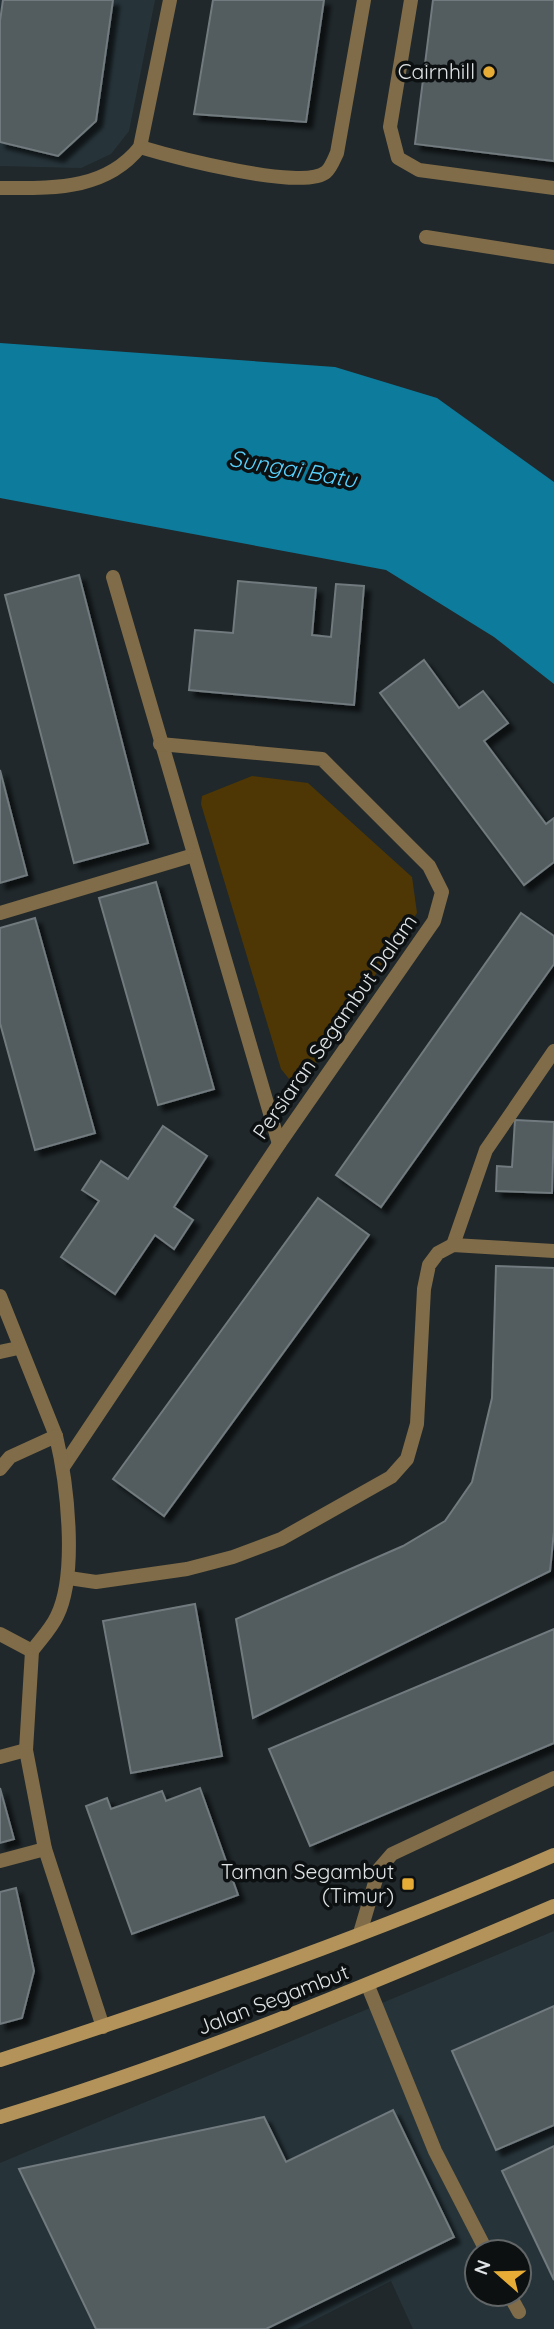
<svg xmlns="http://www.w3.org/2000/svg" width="554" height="2329" font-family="Quicksand,sans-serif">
<defs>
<filter id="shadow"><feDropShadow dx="6" dy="6" stdDeviation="2" flood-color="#0009"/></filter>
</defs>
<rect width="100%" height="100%" fill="#20282b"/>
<g fill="#26343a" fill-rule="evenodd">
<polygon points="0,0 155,0 129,131 111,154 81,168 0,166"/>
<path d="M554,1931V2329H413L391,2281L297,2329H0V2163ZM477,2252H519V2294H477Z"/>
</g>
<polygon fill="#4e3704" points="252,776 308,783 412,877 417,913 298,1090 281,1069 201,804 202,796"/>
<polygon fill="#0d7b9c" points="0,343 335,367 437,398 554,482 554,684 494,637 386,570 0,498"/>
<g fill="#525b5e" stroke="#717a7e" stroke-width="2" filter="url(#shadow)">
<polygon points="3,0 113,0 96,121 58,156 0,142 0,21"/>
<polygon points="213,0 324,0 306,122 194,114"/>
<polygon points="433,0 554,0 554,161 415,144"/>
<polygon points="79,575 148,843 74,863 5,595"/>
<polygon points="238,581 316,588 312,635 331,637 336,584 364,586 354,705 189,690 195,630 233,633"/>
<polygon points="424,660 459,708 483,691 508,723 484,741 546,824 554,818 554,862 524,885 380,693"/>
<polygon points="0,770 27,875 0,883"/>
<polygon points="156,882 214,1089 158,1105 99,898"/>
<polygon points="521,913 554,936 554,964 381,1207 336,1175"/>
<polygon points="35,918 95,1133 35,1150 0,1023 0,928"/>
<polygon points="515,1120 554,1122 552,1193 496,1191 497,1166 512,1167"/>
<polygon points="163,1126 207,1156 174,1207 193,1220 174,1249 155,1235 115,1294 61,1257 99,1201 82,1190 101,1161 128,1179"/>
<polygon points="318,1198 369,1235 164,1516 113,1479"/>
<polygon points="496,1266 554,1268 554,1531 550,1571 253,1718 236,1619 403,1546 445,1521 472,1482 492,1398"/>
<polygon points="195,1604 222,1756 131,1773 103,1621"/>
<polygon points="554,1629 554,1743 310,1846 269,1749"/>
<polygon points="0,1788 14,1839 0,1843"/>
<polygon points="200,1788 238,1895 132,1934 86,1806 107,1798 111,1809 162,1791 166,1801"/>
<polygon points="16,1888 34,1971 22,2018 0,2024 0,1892"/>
<polygon points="554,2006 554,2125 496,2150 452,2051"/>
<polygon points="393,2110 454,2237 266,2329 96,2329 19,2169 264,2117 286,2162"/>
<polygon points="554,2146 554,2280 502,2171"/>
</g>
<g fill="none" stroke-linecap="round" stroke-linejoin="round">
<g stroke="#806c48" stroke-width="14">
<polyline points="411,0 390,127 398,158 419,170 554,188"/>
<path d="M140,147C170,156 304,192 326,172C331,168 334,159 337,153L364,0"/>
<polyline points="426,237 554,257"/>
<polyline points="0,913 194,855"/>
<polyline points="453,1245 486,1150 554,1051"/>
<polyline points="0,1352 18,1348"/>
<polyline points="0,1757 26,1750"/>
<polyline points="0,1861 45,1849"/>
<polyline points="360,1933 379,1869 392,1854 554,1778"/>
<polyline points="368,1986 435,2151 487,2252"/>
<polyline points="509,2294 519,2312"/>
</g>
<g stroke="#806c48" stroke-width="14">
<path d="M0,188C52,188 105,191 140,147L170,0"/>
<polyline points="113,577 279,1144"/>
<polyline points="0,1296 56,1436"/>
<polyline points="63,1467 279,1144 434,921 442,892 429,866 322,759 160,744"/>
<path d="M0,1469L10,1457L56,1436C67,1482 78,1573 57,1616C51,1629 40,1640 32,1651L0,1634"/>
<polyline points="69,1578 96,1582 187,1569 233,1557 281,1539 391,1477 407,1459 417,1424 424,1289 429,1265 438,1253 453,1245 554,1251"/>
<polyline points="32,1651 26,1750 45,1849 103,2027"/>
</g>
<g stroke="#b39359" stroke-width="14">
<path d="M0,2060C187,2000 374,1934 554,1855"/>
<path d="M0,2117C191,2059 371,1984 554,1906"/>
</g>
</g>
<g fill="#e6ac36" stroke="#0d1011" stroke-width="2.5">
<circle cx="489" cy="72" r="7"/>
<rect x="401" y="1877" width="14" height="14" rx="3.5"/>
</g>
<g text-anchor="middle" stroke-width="7" stroke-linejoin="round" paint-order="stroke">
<g font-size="21" fill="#e0e4e6" stroke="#0d1011" text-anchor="end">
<text x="475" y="79">Cairnhill</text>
<text x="394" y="1879">Taman Segambut<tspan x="394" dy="24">(Timur)</tspan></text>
</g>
<g font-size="21" fill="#e0e4e6" stroke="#0d1011">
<text transform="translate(335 1027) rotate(-55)" y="7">Persiaran Segambut Dalam</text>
<text transform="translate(273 2000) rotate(-21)" y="7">Jalan Segambut</text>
</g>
<g font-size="23" font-style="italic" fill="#57d1fe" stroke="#0d1011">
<text transform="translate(293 469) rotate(10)" y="8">Sungai Batu</text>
</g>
</g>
<g transform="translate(498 2273) rotate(290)"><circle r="33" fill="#0d1011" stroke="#616566" stroke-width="2"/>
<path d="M0-5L12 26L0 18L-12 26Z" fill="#e6ac36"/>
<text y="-10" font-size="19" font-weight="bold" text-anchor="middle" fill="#e0e4e6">N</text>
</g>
</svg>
